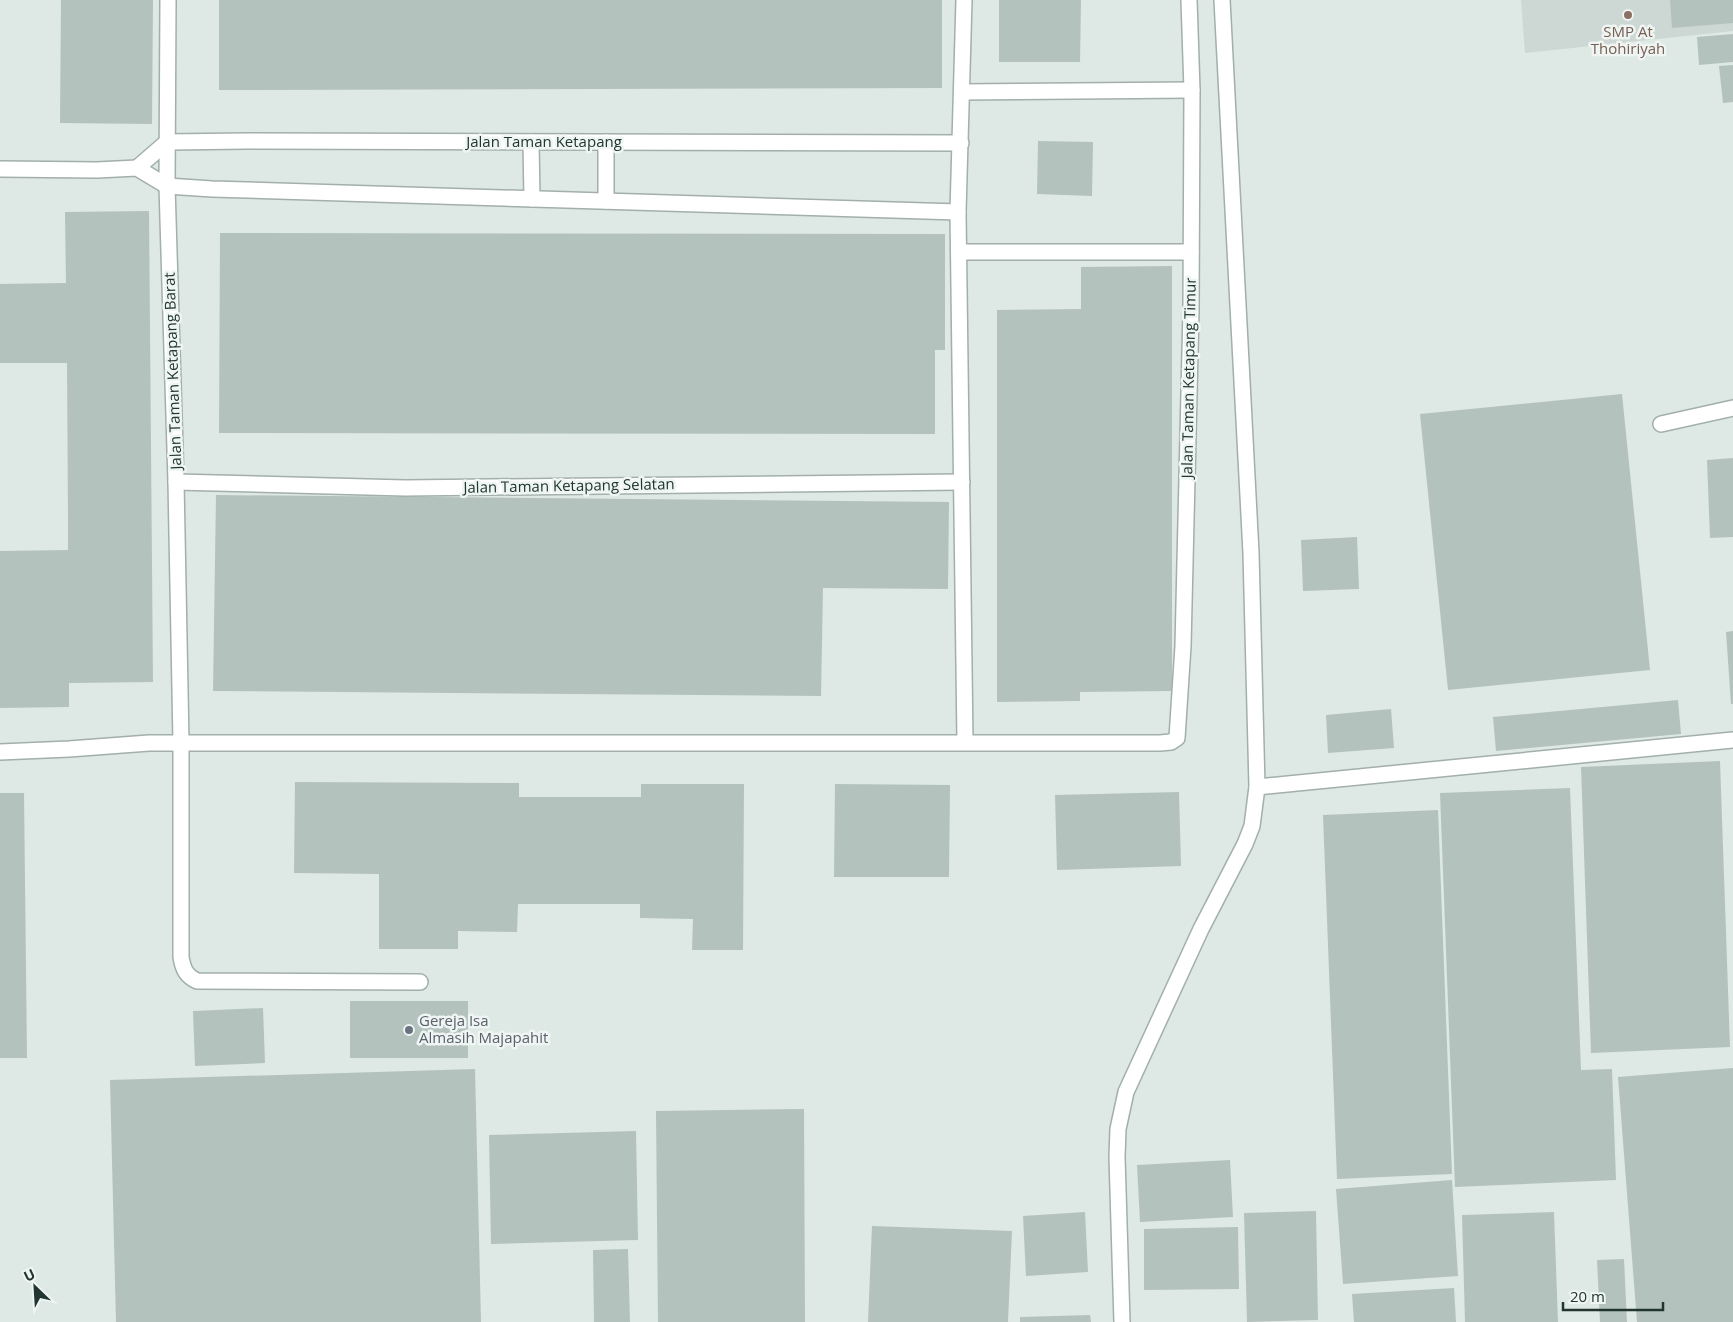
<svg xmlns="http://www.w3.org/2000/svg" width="1733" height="1322" font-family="'Open Sans',sans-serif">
<rect width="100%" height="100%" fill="#dee8e4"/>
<polygon fill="#cdd7d3" points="1521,0 1733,0 1733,31 1525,53"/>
<g fill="#b4c2bd">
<polygon points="61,0 153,0 152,124 60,123"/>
<polygon points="219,0 942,0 942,88 219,90"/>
<polygon points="999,0 1081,0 1080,62 999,62"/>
<polygon points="1670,0 1733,0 1733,23 1672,28"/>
<polygon points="1733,34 1733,62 1699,65 1697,37"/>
<polygon points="1733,65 1733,102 1723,103 1719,66"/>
<polygon points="1038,141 1093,142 1092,196 1037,194"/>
<polygon points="149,211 153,682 69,683 69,707 0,708 0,551 68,550 68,519 67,363 0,363 0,284 66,283 65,212"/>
<polygon points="220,233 945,234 945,350 935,350 935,434 219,433"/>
<polygon points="1172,266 1172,691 1080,692 1080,701 997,702 997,310 1081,309 1081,267"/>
<polygon points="1622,394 1650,670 1448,690 1420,414"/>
<polygon points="1733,458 1733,537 1710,538 1707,460"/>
<polygon points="216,495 949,502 948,589 823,588 821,696 213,691"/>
<polygon points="1357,537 1359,589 1303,591 1301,540"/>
<polygon points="1733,631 1733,704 1731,704 1726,632"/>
<polygon points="1678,700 1681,734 1496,751 1493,717"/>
<polygon points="1391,709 1394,748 1328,753 1326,715"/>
<polygon points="1720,761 1730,1047 1591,1053 1581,767"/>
<polygon points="295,782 519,783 519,797 641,797 641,784 744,784 743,950 692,950 693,919 640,918 640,904 518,904 517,932 458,931 458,949 379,949 379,874 294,873"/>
<polygon points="835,784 950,785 949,877 834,877"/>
<polygon points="1570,788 1581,1070 1612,1069 1616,1180 1455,1187 1440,793"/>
<polygon points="1179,792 1181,866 1057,870 1055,795"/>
<polygon points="0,793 24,793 27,1058 0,1058"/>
<polygon points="1438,810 1452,1174 1337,1179 1323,815"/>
<rect x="350" y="1001" width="118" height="57"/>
<polygon points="263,1008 265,1063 195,1066 193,1011"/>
<polygon points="1733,1068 1733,1322 1637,1322 1618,1077"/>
<polygon points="475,1069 481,1322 116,1322 110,1080"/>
<polygon points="804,1109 805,1322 658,1322 656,1111"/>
<polygon points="636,1131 638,1240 491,1244 489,1135"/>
<polygon points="1230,1160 1233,1217 1140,1222 1137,1165"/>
<polygon points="1452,1180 1458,1276 1343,1284 1336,1189"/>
<polygon points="1316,1211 1318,1320 1247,1322 1244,1213"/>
<polygon points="1085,1212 1088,1272 1026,1276 1023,1216"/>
<polygon points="1554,1212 1558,1322 1465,1322 1462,1215"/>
<polygon points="872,1226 1012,1231 1008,1322 868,1322"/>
<polygon points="1238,1227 1239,1289 1144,1290 1144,1229"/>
<polygon points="628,1249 630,1322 594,1322 593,1250"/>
<polygon points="1624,1259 1627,1322 1600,1322 1597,1260"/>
<polygon points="1454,1288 1456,1322 1354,1322 1352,1294"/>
<polygon points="1090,1315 1091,1322 1020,1322 1020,1317"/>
</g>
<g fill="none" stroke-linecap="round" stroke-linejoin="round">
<defs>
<g id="minor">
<path d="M168,0L167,186L176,482L181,742V957C183,969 186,976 197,981L420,982"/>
<polyline points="964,0 958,212 965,742"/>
<polyline points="962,92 1192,90"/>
<polyline points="531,142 532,199"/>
<polyline points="606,142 606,201"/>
<polyline points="137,168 167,142 247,141 961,143"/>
<polyline points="0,169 97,170 137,168 167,186 212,189 958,212"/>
<polyline points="959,252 1191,252"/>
<polyline points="1661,424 1733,408"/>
<polyline points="176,482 405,488 962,482"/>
<polyline points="0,752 69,749 149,743 1160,743 1171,742 1177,738 1183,646 1191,310 1192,90 1189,0"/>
<polyline points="1257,787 1733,740"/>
<polyline points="1122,1322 1117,1157 1118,1129 1126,1092 1201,929 1245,844 1252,826 1257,787 1251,553 1222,0"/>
</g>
</defs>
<use href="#minor" stroke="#a2afab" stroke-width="18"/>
<use href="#minor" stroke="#fff" stroke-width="15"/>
</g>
<circle fill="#8d6e63" stroke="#eef5f2" stroke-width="2" cx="1628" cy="15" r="5"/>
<circle fill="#6b7280" stroke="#eef5f2" stroke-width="2" cx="409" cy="1030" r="5"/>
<g text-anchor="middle" stroke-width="5" stroke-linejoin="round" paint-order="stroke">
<g font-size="15" fill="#785e54" stroke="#eef5f2">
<text x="1628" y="37">SMP At<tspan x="1628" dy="17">Thohiriyah</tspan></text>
</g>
<g font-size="15" fill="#213631" stroke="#eef5f2">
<text x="544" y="147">Jalan Taman Ketapang</text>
<text transform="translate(173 371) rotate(-92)" y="5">Jalan Taman Ketapang Barat</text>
<text transform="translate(1189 378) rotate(-89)" y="5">Jalan Taman Ketapang Timur</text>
<text transform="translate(569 486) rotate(-1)" y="5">Jalan Taman Ketapang Selatan</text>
</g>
<g font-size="15" fill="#5b616d" stroke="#eef5f2" text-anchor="start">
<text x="419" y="1026">Gereja Isa<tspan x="419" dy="17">Almasih Majapahit</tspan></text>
</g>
</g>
<g transform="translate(35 1287) rotate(335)" stroke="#eef5f2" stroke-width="4" paint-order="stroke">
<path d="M0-4L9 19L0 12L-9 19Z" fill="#213631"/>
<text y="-8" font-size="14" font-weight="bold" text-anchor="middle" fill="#213631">U</text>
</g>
<path d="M1563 1302v8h100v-8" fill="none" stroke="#213631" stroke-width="2.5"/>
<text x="1570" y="1302" font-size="15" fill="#213631" stroke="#eef5f2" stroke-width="4" paint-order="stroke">20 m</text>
</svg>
